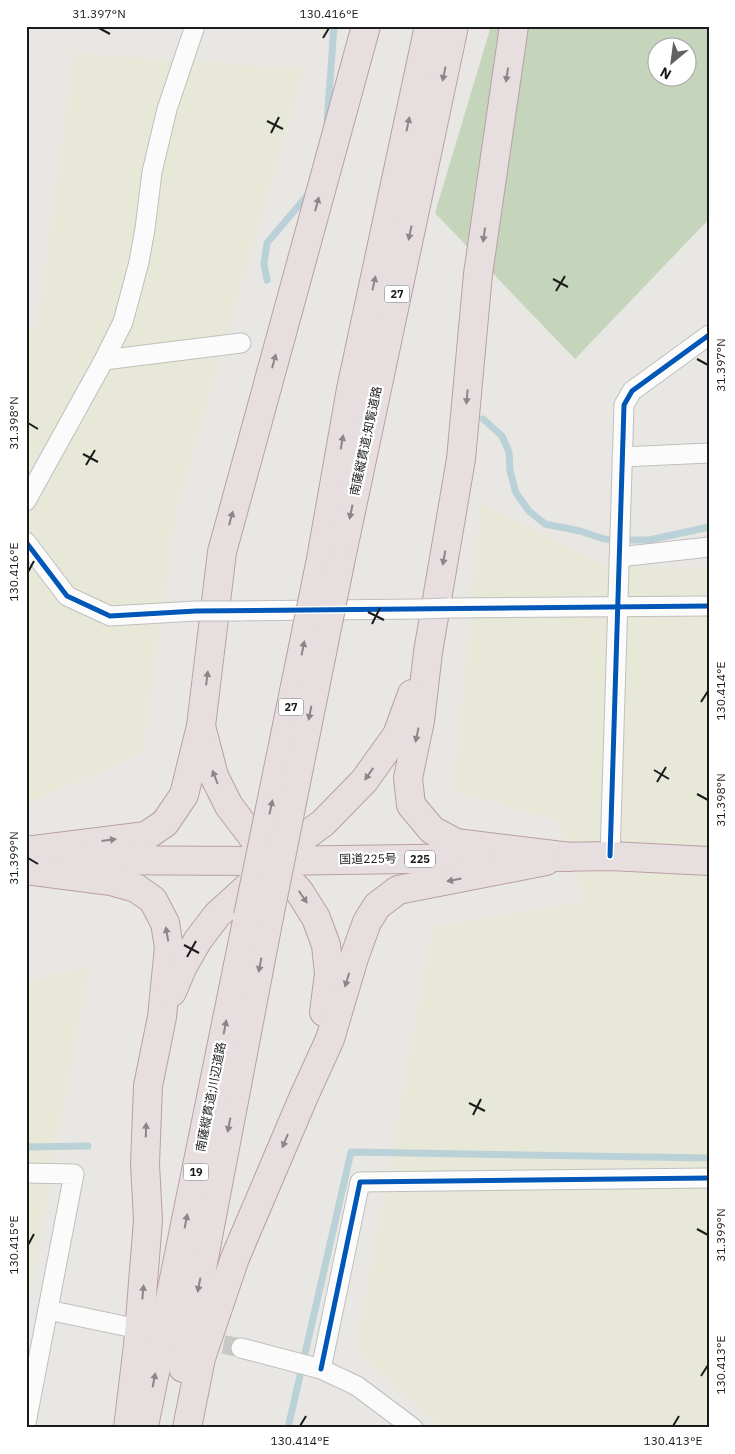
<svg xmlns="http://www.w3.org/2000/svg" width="735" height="1454" font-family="'IBM Plex Sans','Noto Sans JP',sans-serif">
<rect width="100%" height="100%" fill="#e9e7e3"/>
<g fill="#e7e8d7">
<polygon points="74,53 304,69 176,511 143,751 26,805 26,333 38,323"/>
<polygon points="481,502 602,564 709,569 709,1428 442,1428 356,1351 433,927 584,902 559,821 454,791"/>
<polygon points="89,966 26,1315 26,982"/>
</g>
<path fill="#c4d5bb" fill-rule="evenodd" d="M491,26H709V219L575,359L435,213ZM658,48H688V78H658Z"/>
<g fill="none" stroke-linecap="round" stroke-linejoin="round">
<g stroke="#bbd1d8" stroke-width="7">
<polyline points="327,123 334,26"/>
<polyline points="267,280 264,264 267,243 311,191"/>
<polyline points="483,419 502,436 509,452 510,471 516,493 529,511 545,524 580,531 604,539 630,540 649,540 709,527"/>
<polyline points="26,1147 88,1146"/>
<polyline points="288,1428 351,1152 709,1158"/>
</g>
<polyline stroke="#cac8c5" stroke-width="19" stroke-dasharray="19 9" stroke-linecap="butt" points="196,1339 241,1348"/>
<defs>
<g id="street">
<polyline points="104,360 241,343"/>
<polyline points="622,457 709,453"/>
<polyline points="26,501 104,360 123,322 139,262 145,229 152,172 167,109 195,26"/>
<polyline points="26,542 67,596 110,616 196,611"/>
<polyline points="619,557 709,547"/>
<polyline points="448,608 709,606"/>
<polyline points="240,611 420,609"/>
<polyline points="610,856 624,405 632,391 709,335"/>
<polyline points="26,1173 74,1174 26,1423"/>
<polyline points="48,1310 134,1328"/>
<polyline points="241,1348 321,1369 357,1386 413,1428"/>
<polyline points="321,1369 360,1182 709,1178"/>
</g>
<g id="highway">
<polyline points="514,26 478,274 461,459 428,652 420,721 408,778 411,805 432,830 456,843 570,857"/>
<polyline points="321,559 351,389 429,26"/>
<polyline points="340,563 454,26"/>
<polyline points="202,730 214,776 229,806 271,861 299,891 316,918 326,945 329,974 324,1012"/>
<polyline points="26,851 146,836 165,823 184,795 201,726 222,552 366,26"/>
<polyline points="553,857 610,856 709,861"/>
<polyline points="68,860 271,861 480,858"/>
<polyline points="26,870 111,881 136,888 153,900 165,923 169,947 162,1017 148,1086 145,1164 148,1220 138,1345 128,1428"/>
<polyline points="172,992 183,966 198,940 217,915 250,885 271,861 323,823 364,781 397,735 412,694"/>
<polyline points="183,1368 269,917"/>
<polyline points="145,1421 248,916"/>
<polyline points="187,1428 201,1358 235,1258 304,1096 330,1039 354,958 367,922 377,906 398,890 546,861"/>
</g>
</defs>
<use href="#street" stroke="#c0bfbe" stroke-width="21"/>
<use href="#highway" stroke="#ba9fa5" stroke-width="30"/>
<use href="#street" stroke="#fcfbfb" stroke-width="19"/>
<use href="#highway" stroke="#e7dedf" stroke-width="28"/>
<defs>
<g id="street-bridge">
<polyline points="420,609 448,608"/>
<polyline points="196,611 240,611"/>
</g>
<g id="highway-bridge">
<polyline points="248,916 321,559"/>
<polyline points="269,917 340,563"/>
</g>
</defs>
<use href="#street-bridge" stroke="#c0bfbe" stroke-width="21" stroke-linecap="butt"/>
<use href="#highway-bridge" stroke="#ba9fa5" stroke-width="30" stroke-linecap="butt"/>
<use href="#street-bridge" stroke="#fcfbfb" stroke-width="19"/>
<use href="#highway-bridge" stroke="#e7dedf" stroke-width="28"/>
<defs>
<g id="cycleway">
<polyline points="26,542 67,596 110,616 196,611 709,606"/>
<polyline points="610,856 624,405 632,391 709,335"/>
<polyline points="321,1369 360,1182 709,1178"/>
</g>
</defs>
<use href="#cycleway" stroke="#fff" stroke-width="8"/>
<use href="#cycleway" stroke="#0057b8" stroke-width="5"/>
</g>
<defs><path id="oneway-solid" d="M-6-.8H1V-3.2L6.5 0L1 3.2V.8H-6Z" transform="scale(1.25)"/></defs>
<g fill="#8b8687">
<use href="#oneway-solid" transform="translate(444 74) rotate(102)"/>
<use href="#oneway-solid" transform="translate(507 75) rotate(98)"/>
<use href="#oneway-solid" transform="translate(408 124) rotate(-78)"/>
<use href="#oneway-solid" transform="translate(317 204) rotate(-75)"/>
<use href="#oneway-solid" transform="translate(410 233) rotate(102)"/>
<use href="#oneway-solid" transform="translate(484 235) rotate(98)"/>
<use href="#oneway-solid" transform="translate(374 283) rotate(-78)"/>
<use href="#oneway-solid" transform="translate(274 361) rotate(-75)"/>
<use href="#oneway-solid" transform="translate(467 397) rotate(95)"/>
<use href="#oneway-solid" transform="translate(342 442) rotate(-80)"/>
<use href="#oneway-solid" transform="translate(351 512) rotate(102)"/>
<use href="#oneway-solid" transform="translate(231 518) rotate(-75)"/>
<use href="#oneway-solid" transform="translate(444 558) rotate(100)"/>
<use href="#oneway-solid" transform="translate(303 648) rotate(-79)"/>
<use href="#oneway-solid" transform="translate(207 678) rotate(-83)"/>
<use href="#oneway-solid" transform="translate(310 713) rotate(101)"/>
<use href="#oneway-solid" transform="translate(417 735) rotate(102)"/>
<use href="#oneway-solid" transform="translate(369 774) rotate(125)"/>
<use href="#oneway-solid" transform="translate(215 777) rotate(-111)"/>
<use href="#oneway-solid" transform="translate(271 807) rotate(-78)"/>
<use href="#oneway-solid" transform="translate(109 840) rotate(-7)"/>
<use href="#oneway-solid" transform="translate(454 880) rotate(169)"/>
<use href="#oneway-solid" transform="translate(303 897) rotate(56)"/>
<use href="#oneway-solid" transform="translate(167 934) rotate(-100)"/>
<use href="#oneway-solid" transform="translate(260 965) rotate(101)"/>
<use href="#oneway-solid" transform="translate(347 980) rotate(107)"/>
<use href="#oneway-solid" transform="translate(225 1027) rotate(-79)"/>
<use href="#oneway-solid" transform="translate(229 1125) rotate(101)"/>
<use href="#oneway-solid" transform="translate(146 1130) rotate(-88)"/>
<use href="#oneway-solid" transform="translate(285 1141) rotate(113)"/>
<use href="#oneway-solid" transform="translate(186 1221) rotate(-79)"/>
<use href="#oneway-solid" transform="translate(199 1285) rotate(101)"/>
<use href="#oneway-solid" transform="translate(143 1292) rotate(-85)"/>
<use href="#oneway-solid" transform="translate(154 1380) rotate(-79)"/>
</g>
<path fill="none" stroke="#1b1b1b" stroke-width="2" d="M99,28L110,34M323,38L329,28M267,121L283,129M271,133L279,117M553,279L568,287M556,291L565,276M697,359L708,365M28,423L38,429M83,454L98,462M86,465L95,450M28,572L34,561M368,612L384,620M372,624L380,608M701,702L708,691M654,770L669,779M657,782L666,767M697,794L708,800M28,858L38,864M184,945L199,953M187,957L196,941M469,1103L485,1111M473,1115L481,1099M697,1229L708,1235M28,1245L34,1234M701,1376L708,1365M300,1426L306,1416M673,1426L679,1416"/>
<g text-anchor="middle" stroke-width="4.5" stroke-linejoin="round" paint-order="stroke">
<g fill="#fff" stroke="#5f5f5f" stroke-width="1">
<rect x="384.5" y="285.5" width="25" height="17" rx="4"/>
<rect x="278.5" y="698.5" width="25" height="17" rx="4"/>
<rect x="405" y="850.5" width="30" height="17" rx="4"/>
<rect x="183.5" y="1163.5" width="25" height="17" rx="4"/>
</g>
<g font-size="11" font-weight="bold" fill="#1b1b1b">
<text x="397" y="298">27</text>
<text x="291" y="711">27</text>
<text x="420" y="863">225</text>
<text x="196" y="1176">19</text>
</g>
<g font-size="12" fill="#1b1b1b" stroke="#fff">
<text transform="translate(366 441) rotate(-78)" y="4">南薩縦貫道;知覧道路</text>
<text transform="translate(368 859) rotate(-1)" y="4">国道225号</text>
<text transform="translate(211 1097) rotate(-79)" y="4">南薩縦貫道;川辺道路</text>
</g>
</g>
<rect width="735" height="1454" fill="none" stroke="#ffffff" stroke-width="55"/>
<g transform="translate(672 62) rotate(209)"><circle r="24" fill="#ffffff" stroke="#a4a4a4"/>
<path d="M0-4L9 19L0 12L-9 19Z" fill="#636261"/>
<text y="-8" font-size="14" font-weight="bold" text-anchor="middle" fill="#1b1b1b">N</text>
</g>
<rect x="28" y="28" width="680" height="1398" fill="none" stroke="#1b1b1b" stroke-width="2"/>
<g font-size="12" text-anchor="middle" fill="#1b1b1b">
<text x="99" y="18">31.397°N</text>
<text x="329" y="18">130.416°E</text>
<text transform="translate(721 365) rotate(-90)" y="4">31.397°N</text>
<text transform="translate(14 423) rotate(-90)" y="4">31.398°N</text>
<text transform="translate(14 572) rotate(-90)" y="4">130.416°E</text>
<text transform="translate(721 691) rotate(-90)" y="4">130.414°E</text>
<text transform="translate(721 800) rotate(-90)" y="4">31.398°N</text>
<text transform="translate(14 858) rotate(-90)" y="4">31.399°N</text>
<text transform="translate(721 1235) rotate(-90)" y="4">31.399°N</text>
<text transform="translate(14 1245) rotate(-90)" y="4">130.415°E</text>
<text transform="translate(721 1365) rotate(-90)" y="4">130.413°E</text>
<text x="300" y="1445">130.414°E</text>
<text x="673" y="1445">130.413°E</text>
</g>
</svg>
